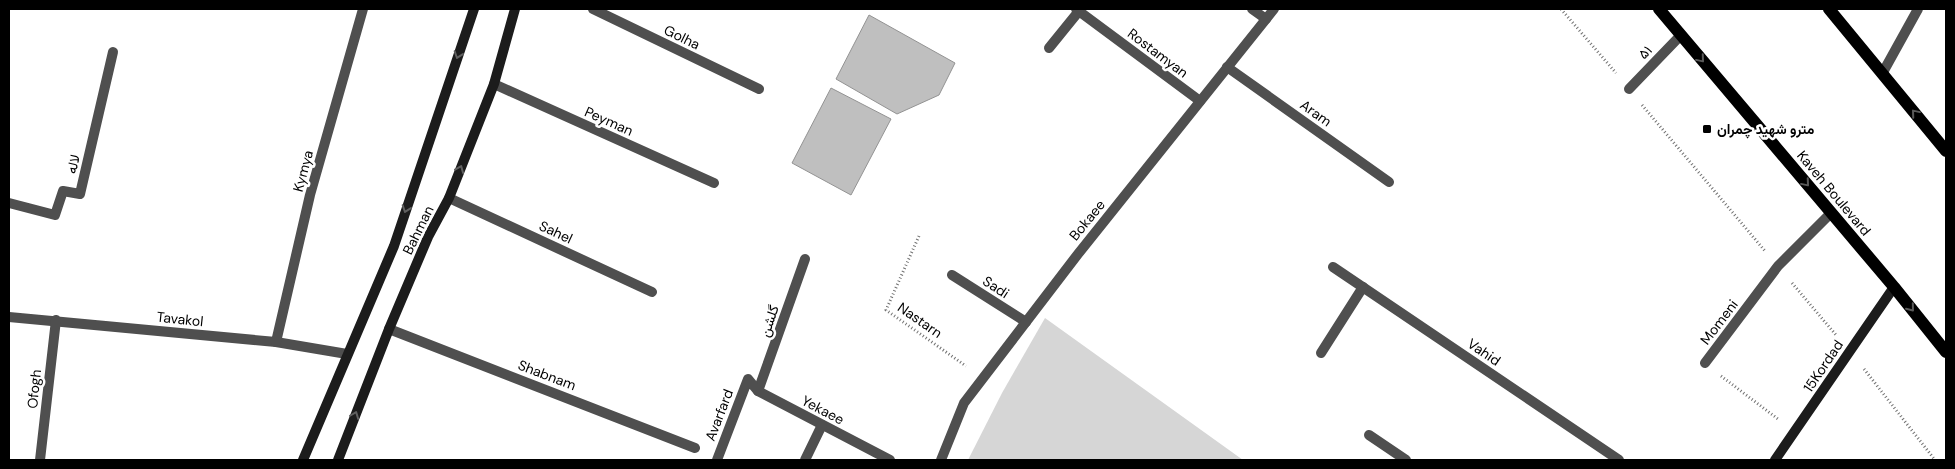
<svg xmlns="http://www.w3.org/2000/svg" width="1955" height="469" font-family="'DM Sans',Vazirmatn,sans-serif">
<rect width="100%" height="100%" fill="#fff"/>
<polygon fill="#d6d6d6" points="1045,318 1243,460 968,460 1002,393"/>
<g fill="#bfbfbf" stroke="#939393">
<polygon points="869,15 955,63 939,95 897,114 836,79"/>
<polygon points="831,88 891,119 851,195 792,163"/>
</g>
<g fill="none" stroke-linecap="round" stroke-linejoin="round">
<g stroke="#717171" stroke-width="3" stroke-dasharray="1 2.5" stroke-linecap="butt">
<polyline points="1561,9 1616,73"/>
<polyline points="1642,105 1765,251"/>
<polyline points="919,236 886,310 966,366"/>
<polyline points="1792,283 1836,335"/>
<polyline points="1864,369 1935,460"/>
<polyline points="1721,376 1778,419"/>
</g>
<g stroke="#4f4f4f" stroke-width="10">
<polyline points="593,9 759,89"/>
<polyline points="1076,9 1200,101"/>
<polyline points="1252,9 1266,19"/>
<polyline points="1049,48 1079,11"/>
<polyline points="1227,67 1389,182"/>
<polyline points="1882,74 1918,9"/>
<polyline points="494,84 714,183"/>
<polyline points="1629,89 1681,35"/>
<polyline points="449,198 652,292"/>
<polyline points="9,203 55,215 63,191 80,194 113,52"/>
<polyline points="1333,267 1619,460"/>
<polyline points="952,275 1026,322"/>
<polyline points="9,317 276,342 347,354"/>
<polyline points="389,329 695,448"/>
<polyline points="276,342 310,195 363,9"/>
<polyline points="1321,353 1363,287"/>
<polyline points="1705,363 1778,266 1831,213"/>
<polyline points="758,391 805,259"/>
<polyline points="1369,435 1406,460"/>
<polyline points="40,460 56,320"/>
<polyline points="717,460 748,379 758,391 890,460"/>
<polyline points="805,460 822,425"/>
<polyline points="941,460 964,403 1078,254 1274,9"/>
</g>
<g stroke="#1c1c1c" stroke-width="10">
<polyline points="303,460 394,246 474,9"/>
<polyline points="338,460 389,329 428,237 449,198 494,84 515,9"/>
<polyline points="1775,460 1894,287"/>
</g>
<g stroke="#000" stroke-width="12">
<polyline points="1659,9 1894,287 1946,352"/>
<polyline points="1829,9 1946,151"/>
</g>
</g>
<defs><path id="oneway-chevron" d="M-2-3.5L2.5 0L-2 3.5" fill="none" stroke-width="1.6" stroke-linecap="round" stroke-linejoin="round" transform="scale(1.25)"/></defs>
<g stroke="#606060">
<use href="#oneway-chevron" transform="translate(458 55) rotate(109)"/>
<use href="#oneway-chevron" transform="translate(460 169) rotate(-68)"/>
<use href="#oneway-chevron" transform="translate(406 209) rotate(109)"/>
<use href="#oneway-chevron" transform="translate(355 415) rotate(-69)"/>
</g>
<g stroke="#595959">
<use href="#oneway-chevron" transform="translate(1701 59) rotate(50)"/>
<use href="#oneway-chevron" transform="translate(1915 113) rotate(-130)"/>
<use href="#oneway-chevron" transform="translate(1806 183) rotate(50)"/>
<use href="#oneway-chevron" transform="translate(1911 308) rotate(51)"/>
</g>
<rect fill="#000" stroke="#fff" stroke-width="2" x="1702" y="124" width="10" height="10" rx="2.5"/>
<g text-anchor="middle" stroke-width="5" stroke-linejoin="round" paint-order="stroke">
<g font-size="14" fill="#000" stroke="#fff">
<text transform="translate(682 37) rotate(26)" y="5">Golha</text>
<text transform="translate(1645 52) rotate(-46)" y="5">۵۱</text>
<text transform="translate(1158 53) rotate(37)" y="5">Rostamyan</text>
<text transform="translate(1316 113) rotate(36)" y="5">Aram</text>
<text transform="translate(609 121) rotate(24)" y="5">Peyman</text>
<text transform="translate(73 164) rotate(-77)" y="5">لاله</text>
<text transform="translate(303 171) rotate(-75)" y="5">Kymya</text>
<text transform="translate(1834 193) rotate(50)" y="5">Kaveh Boulevard</text>
<text transform="translate(1087 220) rotate(-51)" y="5">Bokaee</text>
<text transform="translate(418 230) rotate(-64)" y="5">Bahman</text>
<text transform="translate(556 232) rotate(25)" y="5">Sahel</text>
<text transform="translate(996 287) rotate(33)" y="5">Sadi</text>
<text transform="translate(180 319) rotate(6)" y="5">Tavakol</text>
<text transform="translate(920 320) rotate(35)" y="5">Nastarn</text>
<text transform="translate(769 321) rotate(-71)" y="5">گلشن</text>
<text transform="translate(1719 322) rotate(-53)" y="5">Momeni</text>
<text transform="translate(1484 352) rotate(34)" y="5">Vahid</text>
<text transform="translate(1823 366) rotate(-56)" y="5">15Kordad</text>
<text transform="translate(547 375) rotate(21)" y="5">Shabnam</text>
<text transform="translate(34 389) rotate(-84)" y="5">Ofogh</text>
<text transform="translate(823 410) rotate(28)" y="5">Yekaee</text>
<text transform="translate(719 415) rotate(-69)" y="5">Avarfard</text>
</g>
<g font-size="14" font-weight="bold" fill="#000" stroke="#fff" text-anchor="start">
<text x="1717" y="134">مترو شهید چمران</text>
</g>
</g>
<rect width="1955" height="469" fill="none" stroke="#000000" stroke-width="20"/>
</svg>
